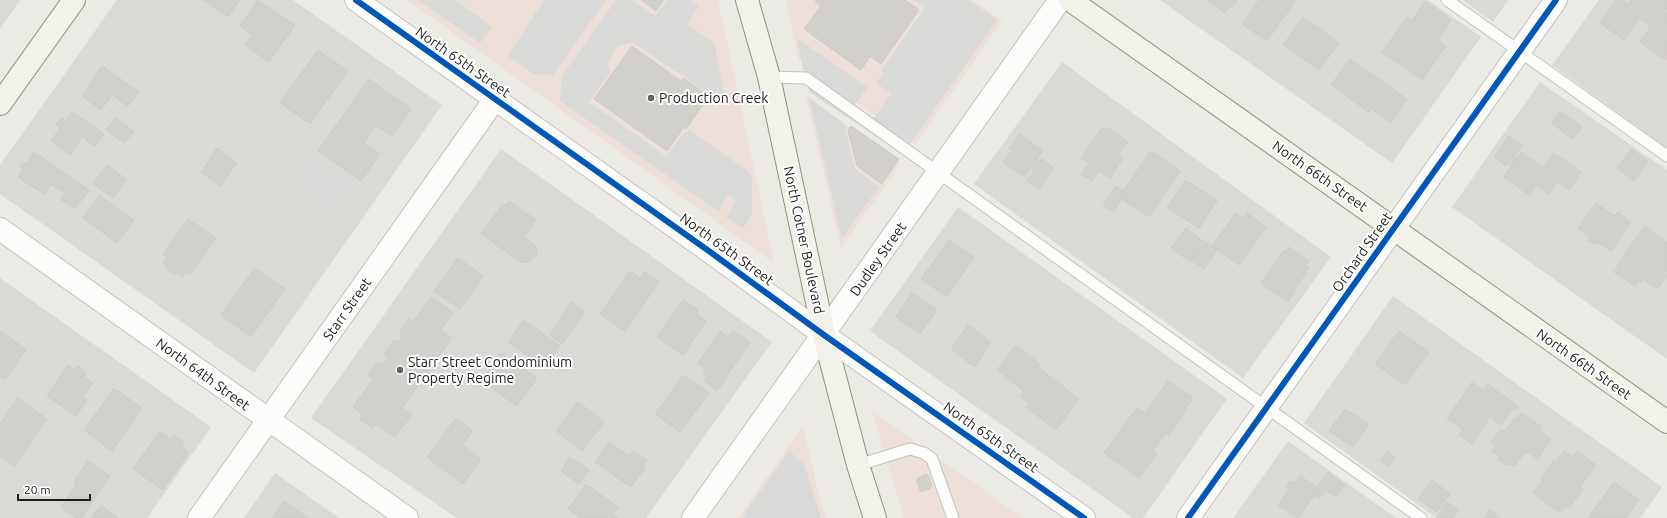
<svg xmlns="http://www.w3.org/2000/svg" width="1667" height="518" font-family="Ubuntu,sans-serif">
<rect width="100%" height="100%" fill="#ebeae5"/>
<g fill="#dad9d6">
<polygon points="0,0 20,0 0,29"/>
<polygon points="117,0 293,0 442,105 254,373 0,194 0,165"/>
<polygon points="1160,0 1428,0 1481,37 1392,163"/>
<polygon points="1463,0 1508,0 1493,22"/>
<polygon points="1599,0 1667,0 1667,148 1552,65"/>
<polygon points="1062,62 1331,257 1243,378 974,184"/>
<polygon points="1540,82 1667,170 1667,359 1452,207"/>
<polygon points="501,149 772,342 646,518 457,518 311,418"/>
<polygon points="958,207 1227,399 1143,518 1133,518 870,331"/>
<polygon points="0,278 211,427 147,518 0,518"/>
<polygon points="1393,296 1662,487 1640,518 1437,518 1304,423"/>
<polygon points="1288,441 1396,518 1233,518"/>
<polygon points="275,473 339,518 244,518"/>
</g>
<g fill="#eddfd9">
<polygon points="407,0 718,0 774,263 543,97"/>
<polygon points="786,0 973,0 1002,21 915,145 799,60"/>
<polygon points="806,95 900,165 841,248"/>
<polygon points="872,411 1023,518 904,518"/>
<polygon points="803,426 818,491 826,518 738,518"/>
</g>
<g fill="#d9d9d7">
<polygon points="418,0 455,0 492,27 480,43"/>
<polygon points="544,0 606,0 553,75 534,74 508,56"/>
<polygon points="616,0 632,0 655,16 667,0 691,0 699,6 687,24 714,43 725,97 714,97 632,42 618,46 608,62 610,73 589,102 666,156 685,131 687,133 689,130 748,171 752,178 752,214 743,228 726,217 736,201 728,195 718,211 560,101 562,76"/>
<polygon points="914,0 969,0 997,20 903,154 809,92 800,55 798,39 867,87 855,105 874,118 891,93 876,83 884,72 881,70 925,8"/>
<polygon points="809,98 847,126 845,129 855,169 879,187 842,238"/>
<polygon points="312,152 356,183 331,219 288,187"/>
<polygon points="789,451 804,464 821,518 744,518 746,511"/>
</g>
<g fill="#d1d0cc" stroke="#ceccc6">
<polygon points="203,0 240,0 228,17"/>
<polygon points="258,0 295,25 269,62 245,45 252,35 240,26"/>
<polygon points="641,0 664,0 656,11"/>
<polygon points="817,0 905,0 919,10 881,64 870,56 861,70 804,29 821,6 815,2"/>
<polygon points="1207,0 1237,0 1233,6 1231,5 1225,13"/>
<polygon points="1259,0 1296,0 1267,41 1242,24"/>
<polygon points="1616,0 1623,0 1628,4 1630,0 1667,0 1667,7 1664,12 1667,14 1666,60 1640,42 1651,26 1639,18 1624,40 1600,23"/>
<polygon points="1425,1 1451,20 1437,40 1446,46 1422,80 1382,52 1407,17 1412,21"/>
<polygon points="1303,17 1339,43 1319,70 1283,45"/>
<polygon points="632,46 681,81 683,78 709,96 686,129 684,127 667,151 594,99"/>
<polygon points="318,50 348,71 310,124 280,103"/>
<polygon points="1350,59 1407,99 1391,123 1371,109 1369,112 1331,85"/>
<polygon points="102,66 139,92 128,106 112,95 101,110 82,96"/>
<polygon points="369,79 411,109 392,136 376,125 364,143 380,154 361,181 318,151"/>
<polygon points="1560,111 1582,127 1573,139 1551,123"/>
<polygon points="72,112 104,134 95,146 82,137 70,155 51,141 60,128 56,125 61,118 66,121"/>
<polygon points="115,118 134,131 124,143 106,130"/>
<polygon points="851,126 899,159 882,184 857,166 848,130"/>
<polygon points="1107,127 1128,142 1118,155 1123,158 1110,178 1099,171 1092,181 1081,174 1089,163 1081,158 1102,128 1105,130"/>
<polygon points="1020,134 1043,151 1037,159 1040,162 1042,159 1054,168 1039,189 1027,181 1035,169 1031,167 1024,177 1003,162 1012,151 1009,149"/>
<polygon points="1509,136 1522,146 1514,157 1516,159 1512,166 1508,163 1506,166 1494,157"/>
<polygon points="217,148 237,163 220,186 201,172"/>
<polygon points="1631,149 1648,161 1634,181 1617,168"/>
<polygon points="1151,151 1180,171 1149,217 1119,197"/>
<polygon points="34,152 89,190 75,209 60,199 65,193 51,184 44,194 18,177 23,169 20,167 23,162 26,164"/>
<polygon points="1521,152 1543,168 1554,153 1581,172 1569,190 1557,181 1549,194 1536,185 1529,195 1504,177"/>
<polygon points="107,165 126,179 113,198 93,184"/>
<polygon points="1186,180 1217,201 1199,228 1167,207"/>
<polygon points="1116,186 1123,191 1119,197 1122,199 1113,212 1103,205"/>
<polygon points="99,195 134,220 117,243 83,218"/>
<polygon points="509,201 536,220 524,237 536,246 537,254 531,261 522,263 481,234 503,204 505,206"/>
<polygon points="1596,203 1614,216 1618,212 1631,222 1611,251 1597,242 1595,245 1588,240 1590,237 1578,229"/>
<polygon points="1236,213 1243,219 1247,213 1266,227 1239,265 1212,246"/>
<polygon points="188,219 216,238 190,274 187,272 183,277 178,273 176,275 166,268 168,266 163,263 167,257 163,254"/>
<polygon points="1645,226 1667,242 1667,275 1657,289 1643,279 1641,283 1639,281 1635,286 1614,272 1619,266 1617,265"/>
<polygon points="1186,228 1203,241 1189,261 1171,248"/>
<polygon points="949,240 974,257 947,297 921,279"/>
<polygon points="1205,241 1217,250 1204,269 1191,260"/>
<polygon points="1289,247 1309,261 1305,266 1309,268 1294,290 1295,292 1288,302 1261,283 1284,250 1286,252"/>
<polygon points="458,258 483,276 460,309 434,291"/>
<polygon points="255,268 285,289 251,337 221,315"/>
<polygon points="630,271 640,278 644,272 659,282 625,331 600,314"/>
<polygon points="912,293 937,310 920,334 896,317"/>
<polygon points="431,297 453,312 441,330 452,338 402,408 412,414 395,437 376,424 373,428 359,419 363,414 353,407 373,379 368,375 378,362 383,365 389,357 384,354 394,340 398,343 403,335 399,332 409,319 413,322"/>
<polygon points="683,300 698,310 696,314 706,321 683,355 657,337"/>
<polygon points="571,302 585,312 562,344 550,335"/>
<polygon points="524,320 560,346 544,368 508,342"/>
<polygon points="968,325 991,342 975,367 951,349"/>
<polygon points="0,331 26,349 5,380 0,376"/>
<polygon points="720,331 728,337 733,331 750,342 717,391 704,381 707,377 703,374 706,369 698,363"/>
<polygon points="1399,331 1429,352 1405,385 1375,364"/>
<polygon points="1016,345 1040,364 1038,367 1079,399 1056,430 1027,408 1030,404 1020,396 1024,391 997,370"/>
<polygon points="501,353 537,378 517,406 482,381"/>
<polygon points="68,365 75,370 78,366 86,373 84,377 93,383 83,397 87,400 76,416 47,396"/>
<polygon points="684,375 709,393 680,432 655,414"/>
<polygon points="1168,381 1193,398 1184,410 1186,411 1169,435 1166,433 1153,450 1157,453 1139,478 1104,453 1137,408 1145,413"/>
<polygon points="1472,382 1483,390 1487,384 1518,406 1515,409 1513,408 1501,425 1490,417 1472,444 1459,435 1463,429 1447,419"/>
<polygon points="114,388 142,408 112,451 84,430"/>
<polygon points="18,398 47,419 14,466 0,456 0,424"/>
<polygon points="578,402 604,422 582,451 556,431"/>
<polygon points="1345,409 1369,424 1353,447 1329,431"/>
<polygon points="1522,413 1542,427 1540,431 1551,439 1538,459 1528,452 1527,453 1525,452 1514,467 1509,463 1507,466 1498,460 1500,457 1492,451 1496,446 1491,443 1501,429 1505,432 1515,417 1518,418"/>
<polygon points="456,418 473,431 462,445 481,460 463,484 427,457"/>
<polygon points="160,431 171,439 174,435 184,442 181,446 189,452 163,490 133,469"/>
<polygon points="609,442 629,456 633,451 647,460 643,467 645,468 631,487 595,462"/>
<polygon points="1387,451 1395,457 1389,466 1380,461"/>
<polygon points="1564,451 1573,457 1577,451 1596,465 1580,487 1583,489 1569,508 1566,506 1560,513 1533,493 1544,479 1541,478 1554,460 1556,462"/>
<polygon points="570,457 589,470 579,484 561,471"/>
<polygon points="88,461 110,476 82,518 76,518 61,507 76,484 74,482"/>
<polygon points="1328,472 1345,485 1336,497 1326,490 1319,499 1314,495 1319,489 1316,488"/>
<polygon points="926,474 927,476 929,476 932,485 931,486 931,488 921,492 916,480 918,479 918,478"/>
<polygon points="1300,476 1319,489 1298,518 1278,505 1289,490 1286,488 1291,481 1295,483"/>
<polygon points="1432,480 1450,494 1437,512 1418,499"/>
<polygon points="1614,482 1639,500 1626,518 1588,518"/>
<polygon points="586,484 618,507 613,514 618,518 581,518 568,509"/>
<polygon points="284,501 308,518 272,518"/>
<polygon points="1447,502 1459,510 1453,518 1436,518"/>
<polygon points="101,505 118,518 91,518"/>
<polygon points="1490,510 1500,518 1484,518"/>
</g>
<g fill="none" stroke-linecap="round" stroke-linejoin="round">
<defs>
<g id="service">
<polyline points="1447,0 1667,156"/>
<polyline points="769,77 806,78 1421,518"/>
<polyline points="858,465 910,449 924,453 932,459 953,518"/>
</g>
<g id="minor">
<polyline points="356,0 713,254 824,335 1084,518"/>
<polyline points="0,229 407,518"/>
<polyline points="199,518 495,99"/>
<polyline points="693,518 1060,0"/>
<polyline points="1188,518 1556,0"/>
</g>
<g id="secondary">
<polyline points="747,0 769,77 824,335 858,465 875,518"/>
<polyline points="1070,0 1667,422"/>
<polyline points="0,104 74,0"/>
</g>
</defs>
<use href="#service" stroke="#c3c3c1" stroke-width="13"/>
<use href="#minor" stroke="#c3c3c1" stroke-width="24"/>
<use href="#secondary" stroke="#90957d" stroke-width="24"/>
<use href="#service" stroke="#fcfcfb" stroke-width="11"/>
<use href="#minor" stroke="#fcfcfb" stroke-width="22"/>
<use href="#secondary" stroke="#f1f2e9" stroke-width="22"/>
<defs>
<g id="cycleway">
<polyline points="356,0 713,254 824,335 1084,518"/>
<polyline points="1188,518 1556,0"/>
</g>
</defs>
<use href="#cycleway" stroke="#fff" stroke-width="8"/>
<use href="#cycleway" stroke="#0057b8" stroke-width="6"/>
</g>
<g fill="#646462" stroke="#fff" stroke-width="1.5">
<circle cx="651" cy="98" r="4"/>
<circle cx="400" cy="370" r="4"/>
</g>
<g text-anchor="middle" stroke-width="4" stroke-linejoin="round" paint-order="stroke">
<g font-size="14" fill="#1c1c1c" stroke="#fff">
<text transform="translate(463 62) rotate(35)" y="5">North 65th Street</text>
<text transform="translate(1320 176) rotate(35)" y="5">North 66th Street</text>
<text transform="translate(804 240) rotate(78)" y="5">North Cotner Boulevard</text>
<text transform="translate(727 249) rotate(36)" y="5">North 65th Street</text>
<text transform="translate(1362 252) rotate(-55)" y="5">Orchard Street</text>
<text transform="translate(878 259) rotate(-55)" y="5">Dudley Street</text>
<text transform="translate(347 309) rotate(-55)" y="5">Starr Street</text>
<text transform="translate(1584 364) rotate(35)" y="5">North 66th Street</text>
<text transform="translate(203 374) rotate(36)" y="5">North 64th Street</text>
<text transform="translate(991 437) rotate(35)" y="5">North 65th Street</text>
</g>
<g font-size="14" fill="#1c1c1c" stroke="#fff" text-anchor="start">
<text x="659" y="103">Production Creek</text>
<text x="408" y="367">Starr Street Condominium<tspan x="408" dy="16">Property Regime</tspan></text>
</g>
</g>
<path d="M18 494v6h72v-6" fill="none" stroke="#1c1c1c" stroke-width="2"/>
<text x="24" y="494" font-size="12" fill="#1c1c1c" stroke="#ffffff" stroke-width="3" paint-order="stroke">20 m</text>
</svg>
